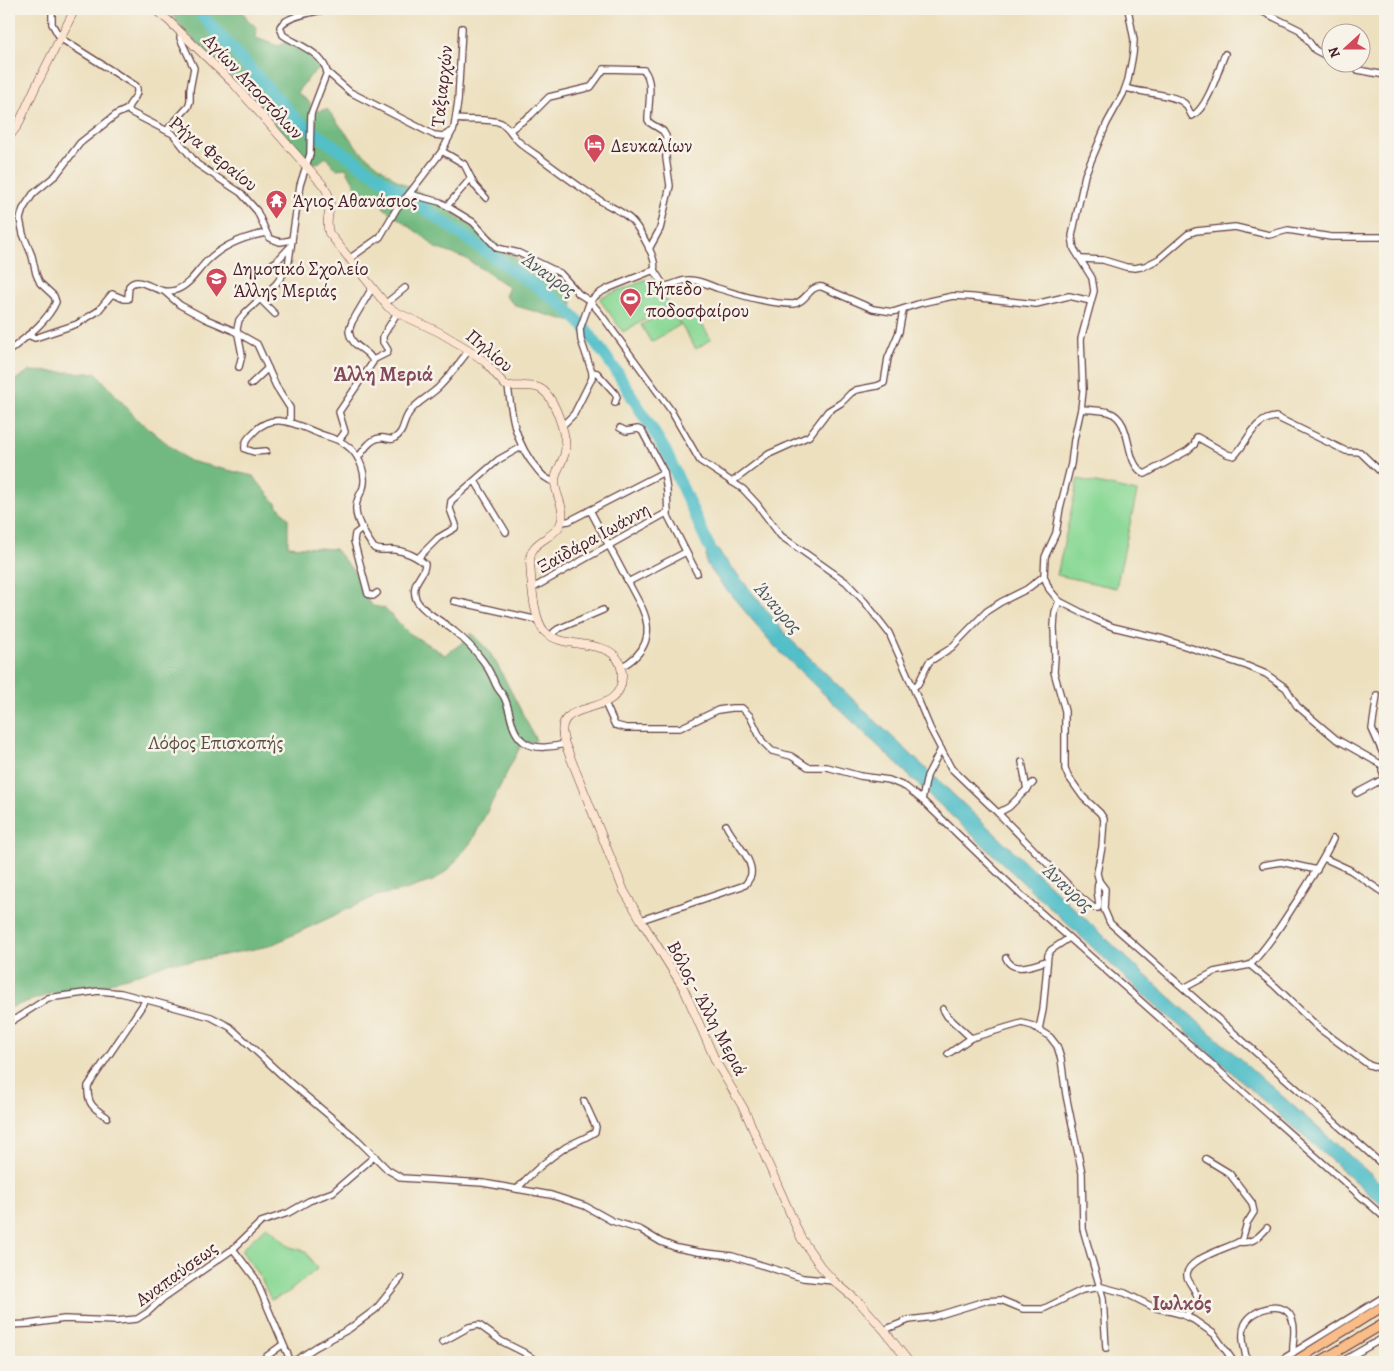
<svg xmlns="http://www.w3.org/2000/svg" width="1394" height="1371" font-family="Alegreya,serif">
<rect width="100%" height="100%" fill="#f7f3e8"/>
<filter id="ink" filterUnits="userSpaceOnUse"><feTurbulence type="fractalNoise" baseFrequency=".02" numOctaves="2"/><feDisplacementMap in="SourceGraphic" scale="10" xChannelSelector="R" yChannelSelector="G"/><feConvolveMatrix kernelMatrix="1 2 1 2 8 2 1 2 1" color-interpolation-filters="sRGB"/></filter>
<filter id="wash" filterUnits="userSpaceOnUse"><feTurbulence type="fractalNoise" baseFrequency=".0096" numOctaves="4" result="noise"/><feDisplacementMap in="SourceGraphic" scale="20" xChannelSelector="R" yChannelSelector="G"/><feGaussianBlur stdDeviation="1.12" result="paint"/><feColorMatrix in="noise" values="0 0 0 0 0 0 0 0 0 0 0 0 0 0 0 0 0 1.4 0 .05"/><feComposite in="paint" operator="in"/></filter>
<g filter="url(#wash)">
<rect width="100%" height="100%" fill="#ede0bf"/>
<g fill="#8cd997" stroke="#6b7c61">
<polygon points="650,279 653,280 670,305 623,332 600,300 601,297"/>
<polygon points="670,309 680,325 651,342 641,325"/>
<polygon points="694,312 711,339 696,349 679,322"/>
<polygon points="1078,479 1137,492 1116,588 1057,575"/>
<polygon points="267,1226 290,1247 305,1251 317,1269 287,1293 271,1300 262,1280 241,1250"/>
</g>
<g fill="#71b980" stroke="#5e6c56">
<polygon points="167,9 241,9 248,20 257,28 256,38 278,46 287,41 310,55 321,68 311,75 297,92 310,103 310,108 314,112 327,109 360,151 398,181 441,204 571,298 576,323 516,306 505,296 509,287 465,258 435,248 428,240 384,208 374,198 359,192 346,168 336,169 326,157 318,163 312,163 281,132 265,111 251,96 184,30"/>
<polygon points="29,371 96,373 138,420 189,461 253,476 288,518 288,546 335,549 360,579 366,599 373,606 384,608 409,633 445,655 468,639 471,633 488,650 498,666 536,740 534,743 528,742 521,745 472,841 449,869 435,880 405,890 376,896 269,946 193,961 170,962 145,972 119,979 106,985 53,993 9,1008 9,384"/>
</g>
<polygon fill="#52bfc9" stroke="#4e6f7a" points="707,537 789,638 868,714 1144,974 1385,1187 1385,1208 1134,986 924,790 777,649 720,582 706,563"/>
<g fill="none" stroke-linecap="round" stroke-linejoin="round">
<polyline stroke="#52bfc9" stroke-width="12" points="196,9 298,121 553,298 568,310 585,328 617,372 666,452 713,555"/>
</g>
</g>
<g filter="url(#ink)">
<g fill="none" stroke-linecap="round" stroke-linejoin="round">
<defs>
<g id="minor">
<path d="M52,9V24L60,38L136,86C140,94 132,100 128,107L130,112L173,134L197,164L241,193L257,211L269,238L280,242L292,240"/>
<polyline points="1128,9 1134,40 1133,54 1128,80 1123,94 1107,123 1085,175 1072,236 1074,249 1092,278 1094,291 1081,339 1083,391 1081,409 1074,440 1071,464 1060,508 1056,533 1045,557 1044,576 1049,589 1059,601 1096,620 1113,627 1163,639 1247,666 1266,674 1286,688 1297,706 1336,739 1382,765"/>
<polyline points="1257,9 1300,30 1315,50 1332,59"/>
<polyline points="1339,62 1358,70 1385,75"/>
<polyline points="327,72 350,92 434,135 444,136 453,130"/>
<path d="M1126,88C1141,93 1174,94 1184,103C1188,106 1189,112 1192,116C1208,108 1218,70 1225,54"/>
<path d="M456,119C469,121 490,118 501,123C509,127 511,134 517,140C522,145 529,150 535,154C555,169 576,185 598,199C609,207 624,211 633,222C640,230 658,260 654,270L664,286C673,286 681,279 690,280C699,280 709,285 717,288C741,295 768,304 793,304C806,303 809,285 822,287L873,309L893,312L921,303L953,296L972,297L1036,304L1069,296L1091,301"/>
<polyline points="167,130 188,107 190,101 190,89 194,68 180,38 181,32"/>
<path d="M510,130L531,115L549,97L591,87L604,69L644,70C654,82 648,106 648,120L650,123L663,131L666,136V158L670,186L660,229L649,249"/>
<polyline points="442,151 464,164 475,186 486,198"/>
<polyline points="409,194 442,151 454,128 458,101 462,28"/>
<polyline points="447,206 471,178"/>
<polyline points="349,259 380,237 397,208 409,194 440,202 473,222 497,248 519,253 560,273 579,294 590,301 600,313 670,409 700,461 743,489 757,504 781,536 846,582 865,602 889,633 912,685 915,686 918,684 929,662 951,648 987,611 1001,602 1027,589 1044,576"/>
<polyline points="1082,259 1103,260 1126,267 1135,268 1145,266 1159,259 1188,234 1196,231 1235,227 1269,235 1288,230 1331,237 1385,237"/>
<polyline points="267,267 277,261 291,246"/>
<polyline points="165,292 180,305 206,319 232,330 257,344 276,386 290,408 290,422"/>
<polyline points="261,300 275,314"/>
<polyline points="385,304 405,288"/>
<path d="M28,335L35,338L77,324L98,311L112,294L124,299H128L129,286C141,273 156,297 176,290C190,285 197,271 207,261C223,245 244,237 266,233"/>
<path d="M9,351C25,338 47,322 56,302L54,296L40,283L36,274L32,256L23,234L20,219L23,209L33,194L56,175L80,143L117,114L128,109"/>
<polyline points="373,360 387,353 388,350 383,342 383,336 397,313"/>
<path d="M239,367L242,355L237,329L239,320L245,313L276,284L288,267L300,185L310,154L311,114L327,72C323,53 298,45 283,35L280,27C285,16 315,12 327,9"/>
<polyline points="592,372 597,373 615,393 617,397 615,403"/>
<polyline points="251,384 268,368"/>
<path d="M508,386C512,418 515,443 537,469C542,475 546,480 555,482"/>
<path d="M1081,409C1090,410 1100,410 1109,412C1135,422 1122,462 1145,474L1187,451L1194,445L1197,437L1227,454L1234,456C1249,441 1253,419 1276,417L1346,451L1360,452L1385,476"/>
<polyline points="562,426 574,414 592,378 592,372 581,340 580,329 590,301 598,294 609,288 654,270"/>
<polyline points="620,428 626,431 638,429 642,431 664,472 667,491 668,516 697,573"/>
<path d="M339,440L345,432L339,412L373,362C370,349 351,349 349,331L352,322L372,288"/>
<path d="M266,451L254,452L245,449C244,442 248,438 253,433C273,410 297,425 320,434C331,438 342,440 351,449C360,458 367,475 363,488C360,495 355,501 356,510C356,522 367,538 374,548C381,552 387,549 395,550C405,551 418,557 425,564C425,576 410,581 416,599C421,611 444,622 454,631C465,640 475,650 483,661C489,669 492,676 496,685C498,690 502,693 504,697C512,712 509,730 524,742C534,750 554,747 565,744"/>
<path d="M358,458C363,451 370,439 380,438C385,437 388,440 393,439C405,433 402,423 409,413C415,403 430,396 439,387C450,376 459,363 469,350"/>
<polyline points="475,481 506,532"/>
<polyline points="732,482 769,454 809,436 828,411 841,403 851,393 856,390 877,386 884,383 888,358 899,332 903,310"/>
<path d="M590,510L642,608C654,634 645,654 621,667"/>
<polyline points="561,522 569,521 664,472"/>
<polyline points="363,528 355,534 354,541 368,594 373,596 377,593"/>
<polyline points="418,558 438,538 455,528 456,525 450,509 451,501 498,460 521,447"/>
<polyline points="628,582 686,552"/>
<polyline points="533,588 668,512"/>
<polyline points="454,601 538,620"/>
<polyline points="1059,601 1055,612 1054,627 1055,657 1054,672 1065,711 1065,769 1068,776 1083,797 1100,813 1104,819 1102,847 1097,873 1099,881 1105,889 1104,909 1110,923 1385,1167"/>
<polyline points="552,637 554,632 558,629 603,610"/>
<polyline points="912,685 930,728 951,768 998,813 1009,807 1033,783"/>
<polyline points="1377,695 1372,729 1385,758"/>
<polyline points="605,703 615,725 626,728 680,728 718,710 732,708 742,708 750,716 762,741 772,751 791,756 808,767 827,767 860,776 889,780 906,787 922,800 1020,894 1385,1218"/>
<polyline points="1022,762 1027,790"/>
<polyline points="1383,762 1382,770 1385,779"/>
<polyline points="1357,793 1385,778"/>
<polyline points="922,800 927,776 941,749"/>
<path d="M998,813L1078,895L1094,908H1098C1101,898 1094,893 1099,881"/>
<path d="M1333,839C1324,859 1312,877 1300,896C1284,920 1270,944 1250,965L1275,986L1320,1029L1369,1065L1385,1070"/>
<polyline points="1324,858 1350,870 1385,894"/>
<polyline points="1263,865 1281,862 1317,870"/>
<path d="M641,920L745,885C747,882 750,879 751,875C754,859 732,839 726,825"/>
<path d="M1006,958C1013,975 1034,964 1047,961"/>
<polyline points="1184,988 1214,972 1250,965"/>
<polyline points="943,1009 947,1016 971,1038"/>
<polyline points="9,1023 48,998 99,991 121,993 211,1017 230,1027 287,1080 357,1139 388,1170 402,1178 483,1183 551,1195 585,1206 612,1221 641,1230 661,1242 677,1248 698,1252 732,1256 803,1278 834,1281"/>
<polyline points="1039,1029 1043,1010 1048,955 1051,950 1069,938"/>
<polyline points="948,1054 971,1038 1022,1023 1033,1026 1050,1037 1057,1046 1061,1059 1066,1095 1082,1173 1083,1229 1103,1298 1106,1348"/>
<path d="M107,1117C93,1108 87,1104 88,1086L146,1000"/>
<path d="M517,1189C531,1173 548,1159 566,1147C575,1142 586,1138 595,1132L596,1127L584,1101"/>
<path d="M1239,1242C1252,1244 1259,1237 1267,1228"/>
<polyline points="233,1249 255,1278 291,1362"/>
<path d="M1186,1316L1196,1302L1197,1297C1196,1289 1188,1283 1187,1276C1185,1258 1231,1248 1242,1240L1247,1223L1254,1212L1252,1203L1229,1173L1206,1159"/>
<polyline points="9,1325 29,1324 64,1319 116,1321 137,1319 148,1312 163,1298 233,1249 261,1222 288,1213 309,1201 333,1192 375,1156"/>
<polyline points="884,1330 909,1320 933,1317 985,1301 1001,1300 1023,1309 1043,1309 1082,1290 1102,1287 1125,1293 1153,1307 1181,1314 1194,1320 1214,1334 1234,1362"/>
<polyline points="442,1342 469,1327 479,1325 501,1341 523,1352 538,1362"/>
<polyline points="259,1362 282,1345"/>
<polyline points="293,1362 316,1347 349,1329 376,1309 401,1278"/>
<path d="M1247,1362C1245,1351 1240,1335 1245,1324C1253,1308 1287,1297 1293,1322C1296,1331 1292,1343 1293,1353"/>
<polyline points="1278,1362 1385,1296"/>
<polyline points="1341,1362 1385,1337"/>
</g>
<g id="secondary">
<path d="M154,9L169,21L235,85L323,185C338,206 323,214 329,233L388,307L396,312L439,332L469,350L485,362L505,385C516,388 529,384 539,388C554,394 568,437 565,452C563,462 556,470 555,480C554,495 568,510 560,525C552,540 530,540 530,561C531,579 533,618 544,631C564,653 619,633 622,673C625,724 547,692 565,744L624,891L641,920L683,987L716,1062L744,1109L801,1238L821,1267L834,1281L860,1303L884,1330L909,1362"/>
<polyline points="9,137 18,125 35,88 75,9"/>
</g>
<g id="primary">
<polyline points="1294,1362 1385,1305"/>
<polyline points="1319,1362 1385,1323"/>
</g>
</defs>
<use href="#minor" stroke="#623c41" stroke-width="8"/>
<use href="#secondary" stroke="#623c41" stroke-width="9"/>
<use href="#primary" stroke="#623c41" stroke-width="11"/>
<use href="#minor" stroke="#fff" stroke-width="5.5"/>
<use href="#secondary" stroke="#fce5d0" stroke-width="8"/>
<use href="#primary" stroke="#f8bd89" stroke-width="9"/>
</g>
</g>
<defs>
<symbol id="hotel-pin" viewBox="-11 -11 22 30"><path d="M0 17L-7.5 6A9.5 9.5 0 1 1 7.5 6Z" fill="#d1495b" stroke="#f7f3e8"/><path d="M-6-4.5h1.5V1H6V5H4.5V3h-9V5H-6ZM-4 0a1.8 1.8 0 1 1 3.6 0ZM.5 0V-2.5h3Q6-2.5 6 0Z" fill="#fff"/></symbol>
<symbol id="temple-pin" viewBox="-11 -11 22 30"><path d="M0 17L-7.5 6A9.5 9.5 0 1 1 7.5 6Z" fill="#d1495b" stroke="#f7f3e8"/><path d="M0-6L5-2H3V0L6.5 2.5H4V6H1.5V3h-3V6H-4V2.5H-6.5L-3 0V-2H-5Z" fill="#fff"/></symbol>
<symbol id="school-pin" viewBox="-11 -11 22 30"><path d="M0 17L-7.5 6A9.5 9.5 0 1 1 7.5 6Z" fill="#d1495b" stroke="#f7f3e8"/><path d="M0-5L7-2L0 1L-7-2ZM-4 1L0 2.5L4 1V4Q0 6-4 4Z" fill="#fff"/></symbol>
<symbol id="stadium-pin" viewBox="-11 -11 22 30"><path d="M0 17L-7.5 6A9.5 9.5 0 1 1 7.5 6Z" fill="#d1495b" stroke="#f7f3e8"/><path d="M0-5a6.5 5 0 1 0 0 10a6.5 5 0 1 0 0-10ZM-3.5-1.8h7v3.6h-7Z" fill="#fff"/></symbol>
</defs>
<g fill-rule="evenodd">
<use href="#hotel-pin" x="582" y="132" width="25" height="34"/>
<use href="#temple-pin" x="264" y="188" width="25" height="34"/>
<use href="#school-pin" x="204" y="266" width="25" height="34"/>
<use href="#stadium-pin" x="618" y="286" width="25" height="34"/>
</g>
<g text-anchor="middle" stroke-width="5" stroke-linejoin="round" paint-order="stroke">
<g font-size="19" fill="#4a1f2b" stroke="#f7f3e8">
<text transform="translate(254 86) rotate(47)" y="7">Αγίων Αποστόλων</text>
<text transform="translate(441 86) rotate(-84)" y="7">Ταξιαρχών</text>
<text transform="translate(214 153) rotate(39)" y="7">Ρήγα Φεραίου</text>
<text transform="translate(490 350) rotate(40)" y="7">Πηλίου</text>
<text transform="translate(593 537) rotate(-29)" y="7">Ξαϊδάρα Ιωάννη</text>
<text transform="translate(708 1008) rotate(62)" y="7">Βόλος - Άλλη Μεριά</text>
<text transform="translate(176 1273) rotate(-36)" y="7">Αναπαύσεως</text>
</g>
<g font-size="19" fill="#4a1f2b" stroke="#f7f3e8" text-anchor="start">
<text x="611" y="152">Δευκαλίων</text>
<text x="292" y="207">Άγιος Αθανάσιος</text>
<text x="233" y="275">Δημοτικό Σχολείο<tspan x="233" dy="22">Άλλης Μεριάς</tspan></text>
<text x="646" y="295">Γήπεδο<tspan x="646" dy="22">ποδοσφαίρου</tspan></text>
</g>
<g font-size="19" fill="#5a4e46" stroke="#f7f3e8">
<text x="216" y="749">Λόφος Επισκοπής</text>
</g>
<g font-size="20" font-style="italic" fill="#4d5762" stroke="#f7f3e8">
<text transform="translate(549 274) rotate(36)" y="7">Άναυρος</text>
<text transform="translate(778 607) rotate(49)" y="7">Άναυρος</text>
<text transform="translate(1068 887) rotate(43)" y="7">Άναυρος</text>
</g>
<g font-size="21" font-weight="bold" fill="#814a5d" stroke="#f7f3e8">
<text x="383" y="381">Άλλη Μεριά</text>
<text x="1182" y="1310">Ιωλκός</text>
</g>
</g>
<rect width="1394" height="1371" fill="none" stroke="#f7f3e8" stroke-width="30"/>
<g transform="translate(1346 48) rotate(249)"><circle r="24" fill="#f7f3e8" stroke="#b29e9c"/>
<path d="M0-4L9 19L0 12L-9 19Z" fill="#d1495b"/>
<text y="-8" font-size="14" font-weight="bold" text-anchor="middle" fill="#4a1f2b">N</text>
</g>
</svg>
